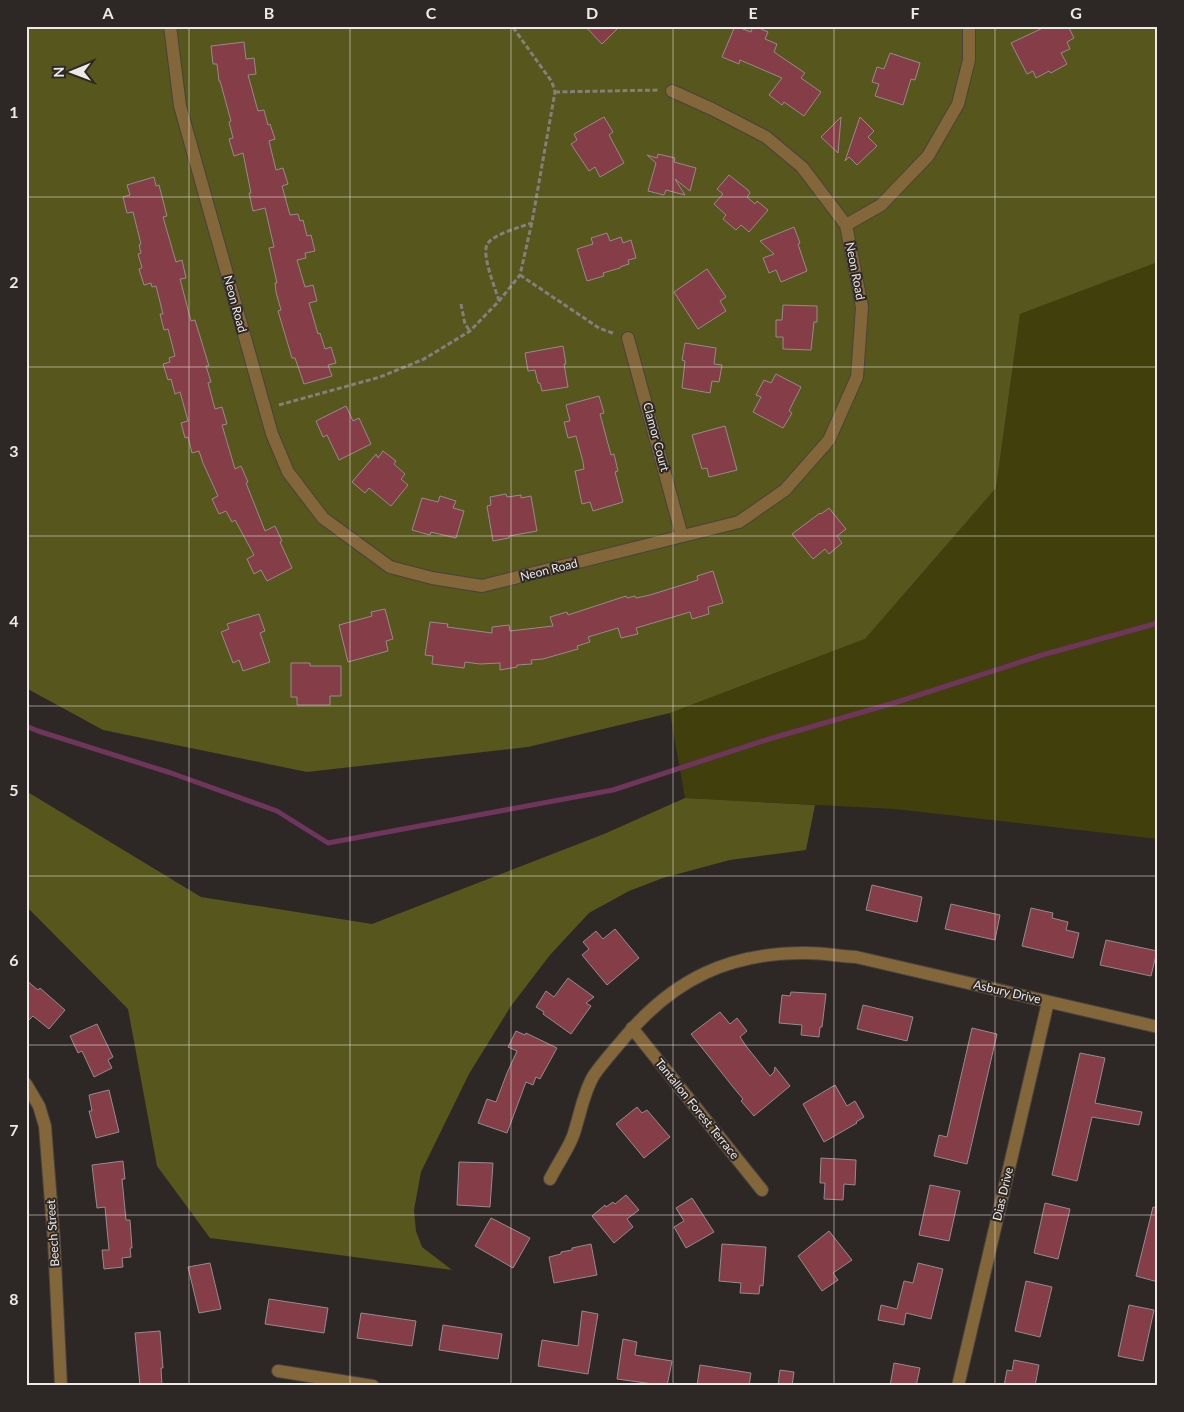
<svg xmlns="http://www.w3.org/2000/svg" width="1184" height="1412" font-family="Lato,sans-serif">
<rect width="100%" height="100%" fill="#2d2725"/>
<polygon fill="#41400c" points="1158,262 1158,839 895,809 685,798 670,713 865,639 996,488 1020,314"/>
<g fill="#57561c">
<polygon points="26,26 1158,26 1158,262 1020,314 996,488 865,639 670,713 528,747 307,772 103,730 26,688"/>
<polygon points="26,791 201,897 372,924 604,834 685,798 815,805 806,850 730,860 663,878 629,891 589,913 550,955 511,1006 469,1074 421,1172 414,1210 416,1231 422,1247 452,1270 210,1238 157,1166 128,1009 26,906"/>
</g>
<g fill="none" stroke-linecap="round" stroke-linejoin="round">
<polyline stroke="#70355d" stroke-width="5" points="26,726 38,731 171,773 277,811 328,843 613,790 769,739 894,703 1042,655 1158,623"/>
</g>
<g fill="#853e48" stroke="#948b8c">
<polygon points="585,26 620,26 602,44"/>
<polygon points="735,26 751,32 753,26 754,26 768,32 765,39 777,44 774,52 805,73 801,78 821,92 804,116 784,102 782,105 769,95 782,78 740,60 739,64 722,57"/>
<polygon points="1047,26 1068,26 1074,38 1067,42 1070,49 1061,53 1067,64 1051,73 1049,71 1036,78 1033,71 1027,74 1011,43"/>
<polygon points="244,42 246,59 254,58 256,74 248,75 258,111 264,110 268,125 270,124 275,139 269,141 276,170 283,168 288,184 282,186 290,215 298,214 300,221 303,220 307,236 311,235 315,251 305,253 306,258 297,260 305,287 313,285 317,301 309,303 318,334 320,333 325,349 331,347 336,363 328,365 332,376 304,384 295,358 292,358 278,311 281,310 276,292 275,283 277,283 269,248 274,247 265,208 253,211 249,193 251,193 243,153 234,156 229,139 233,138 229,122 231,121 220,81 219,81 217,64 213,64 211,46"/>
<polygon points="890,53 920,63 915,80 911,79 903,105 875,96 879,84 872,82 877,67 884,69"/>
<polygon points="604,117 613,132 609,135 624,163 600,177 595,167 589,171 571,144 577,140 574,134"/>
<polygon points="841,117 838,153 821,137"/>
<polygon points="860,117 874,131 868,137 877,146 857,165 849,157 845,161"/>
<polygon points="658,154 675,158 674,162 696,168 690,191 675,179 685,195 666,190 664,195 648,191 656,163 647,155 657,158"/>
<polygon points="729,175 748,190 750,193 747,197 755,204 757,201 768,210 749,232 741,225 736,230 723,219 726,215 714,204 723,194 717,189"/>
<polygon points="154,177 156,186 159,185 167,216 163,217 176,262 182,260 186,278 180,279 191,321 195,320 209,366 206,366 211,382 208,383 215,409 222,407 227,424 222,425 235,469 241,466 248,482 246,483 265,531 275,526 282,541 280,542 292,568 267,581 261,570 254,574 247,559 254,555 235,520 232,522 226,511 219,514 212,499 218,496 203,463 199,451 192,453 188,437 185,438 181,423 188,421 180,392 175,394 171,379 168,380 163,364 170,362 169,358 175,356 168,329 164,330 160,314 163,314 156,286 152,287 151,283 144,285 139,269 142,268 138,254 141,253 139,245 141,244 133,212 127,213 123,197 130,195 127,185"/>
<polygon points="794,227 800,243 798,244 807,271 781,282 776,270 769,273 763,258 774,254 760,241"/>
<polygon points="607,233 610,241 621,237 623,243 631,240 636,258 628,260 629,264 620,267 620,268 603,273 604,276 587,281 577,249 593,244 591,238"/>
<polygon points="707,269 726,297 720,301 726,311 698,329 674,292"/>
<polygon points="783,305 817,306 817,322 814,322 811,350 783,349 783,337 776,337 776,320 782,320"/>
<polygon points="685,343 716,348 714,364 722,365 719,382 712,381 710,393 682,388 685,361 682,360"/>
<polygon points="563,346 566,364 564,364 568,387 542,391 540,383 538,383 535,370 528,371 525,353"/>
<polygon points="776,374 801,387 789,411 792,413 783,428 753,412 761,397 756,395 764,380 771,383"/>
<polygon points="599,396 604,413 600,414 611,455 614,454 618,471 615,472 623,502 593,511 590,502 582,504 575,471 584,469 583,462 576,436 568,438 564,422 570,421 566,405"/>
<polygon points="346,406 353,421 359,418 371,444 339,460 327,435 323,437 316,421"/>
<polygon points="725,426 737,470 709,477 707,468 702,469 692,435"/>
<polygon points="383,451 396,461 394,464 405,474 401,479 408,485 391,506 369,488 365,493 352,482 376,454 378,458"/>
<polygon points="506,494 507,497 521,495 521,498 531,496 537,531 509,536 509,538 493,541 487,506 491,505 490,497"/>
<polygon points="440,496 456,501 453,508 464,511 456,538 431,532 430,535 412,530 422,498 438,502"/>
<polygon points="829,508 846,529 837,536 842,543 829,554 825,549 813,559 792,534 820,513 821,514"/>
<polygon points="713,571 723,603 708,607 709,614 692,619 690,612 636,628 638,634 621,638 618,628 588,637 590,642 577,646 578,649 543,659 531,660 532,664 517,665 517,667 500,670 500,663 480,664 465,662 464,668 432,664 433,656 425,655 430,622 448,624 447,627 492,633 492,627 509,625 510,631 553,626 550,617 567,612 568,615 626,596 627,598 635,596 636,598 650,595 698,580 697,576"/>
<polygon points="385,609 393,639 386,641 388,651 348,662 339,625 372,616 371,612"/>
<polygon points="259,614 265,631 260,633 270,662 243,671 239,660 233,663 221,632 229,629 227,624"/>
<polygon points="291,663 310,663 310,666 341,666 341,696 330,696 330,705 297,705 297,697 291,697"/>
<polygon points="872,885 922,897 917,922 866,910"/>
<polygon points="951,904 1000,915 995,940 945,929"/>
<polygon points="1031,908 1053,913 1052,918 1068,922 1066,930 1079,933 1073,958 1022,946"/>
<polygon points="615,929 639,958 607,985 582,955 589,949 583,942 596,931 603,939"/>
<polygon points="1106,940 1157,951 1151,976 1100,965"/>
<polygon points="568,978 594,997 586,1003 591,1006 571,1034 543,1014 544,1012 536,1007 546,991 554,997"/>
<polygon points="26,980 38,990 40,988 65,1010 49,1029 33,1016 26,1023"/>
<polygon points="791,992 826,994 822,1027 820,1027 819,1037 801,1035 802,1025 779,1023 782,995 790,996"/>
<polygon points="863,1005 913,1017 907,1041 857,1029"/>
<polygon points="720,1012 730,1024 737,1018 747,1031 740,1037 746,1046 770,1076 774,1072 775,1067 790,1086 754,1116 741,1101 743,1099 733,1087 691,1034"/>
<polygon points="97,1024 113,1057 108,1060 112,1068 94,1077 82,1051 78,1053 70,1036"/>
<polygon points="972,1028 997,1034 967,1164 934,1156 939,1135 947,1137"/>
<polygon points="516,1031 525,1035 526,1033 557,1048 540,1079 536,1077 533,1085 526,1082 507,1133 478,1123 487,1099 496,1102 507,1073 517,1051 508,1047"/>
<polygon points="1080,1053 1105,1058 1095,1103 1142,1112 1139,1125 1092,1117 1077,1181 1052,1175"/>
<polygon points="835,1085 847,1106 855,1101 864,1117 856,1122 857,1123 824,1142 803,1104"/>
<polygon points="109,1090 119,1132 96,1138 89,1111 92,1111 89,1095"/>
<polygon points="637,1107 642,1113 647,1110 670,1137 644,1158 616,1124"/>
<polygon points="821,1158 856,1160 855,1185 844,1184 843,1200 824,1199 825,1183 820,1183"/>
<polygon points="123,1161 125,1179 122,1179 126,1220 130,1220 132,1248 130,1248 131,1257 122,1258 123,1267 104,1269 102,1250 109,1250 105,1207 97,1208 92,1165"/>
<polygon points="459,1162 493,1163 490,1207 457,1205"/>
<polygon points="930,1185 960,1191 949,1241 919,1235"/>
<polygon points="626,1195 639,1210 627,1219 633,1227 614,1243 592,1216 605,1205 606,1207 613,1202 615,1204"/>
<polygon points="692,1198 714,1232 686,1248 674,1227 684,1221 676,1208"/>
<polygon points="1045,1203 1070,1209 1058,1259 1034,1253"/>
<polygon points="1153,1207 1158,1208 1158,1282 1136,1276"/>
<polygon points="491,1218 530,1238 513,1268 475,1246"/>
<polygon points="829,1231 852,1260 833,1273 838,1280 822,1291 798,1256"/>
<polygon points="591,1244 597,1275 554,1283 549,1257 561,1254 561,1252 572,1250 572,1248"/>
<polygon points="722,1244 766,1247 763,1286 760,1285 759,1294 740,1293 741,1283 719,1281"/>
<polygon points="210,1263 221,1309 199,1313 188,1267"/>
<polygon points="918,1263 943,1269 931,1319 906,1313 904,1325 878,1320 881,1305 897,1309 904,1281 913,1283"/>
<polygon points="1026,1281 1052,1287 1040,1337 1015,1331"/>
<polygon points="269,1299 328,1308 324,1333 265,1324"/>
<polygon points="1129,1305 1154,1310 1143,1361 1118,1356"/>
<polygon points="582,1311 598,1314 588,1374 538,1366 542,1340 578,1346"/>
<polygon points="361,1313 416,1321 412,1346 357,1338"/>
<polygon points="443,1325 502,1334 498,1359 439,1350"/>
<polygon points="160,1331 163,1368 161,1368 162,1386 140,1386 135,1333"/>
<polygon points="623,1339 637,1342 635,1355 672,1361 667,1386 617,1379"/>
<polygon points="1014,1360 1039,1365 1035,1386 1004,1386 1007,1370 1012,1371"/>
<polygon points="894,1363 920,1368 916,1386 890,1386"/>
<polygon points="700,1365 751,1373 749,1386 697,1386"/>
<polygon points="780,1370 794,1372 792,1386 778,1386"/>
</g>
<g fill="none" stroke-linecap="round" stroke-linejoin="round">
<defs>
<g id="minor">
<polyline points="170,26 180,106 272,434 288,472 323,518 390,567 432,578 482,586 739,522 785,490 829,440 857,377 862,307 846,225 802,167 766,137 712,109 672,91"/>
<polyline points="846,225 881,205 928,156 958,104 969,60 969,26"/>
<polyline points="628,338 682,536"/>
<polyline points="632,1028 762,1190"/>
<polyline points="26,1084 39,1106 45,1126 54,1241 61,1386"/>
<path d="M550,1179C557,1165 567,1151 573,1136C580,1116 583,1093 594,1075C603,1062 615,1049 625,1037C674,979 730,952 807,953C823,953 840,956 856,957L1158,1027"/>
<polyline points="278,1371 373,1386"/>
<polyline points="958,1386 1048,1002"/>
</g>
</defs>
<use href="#minor" stroke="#484240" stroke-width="14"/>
<g stroke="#847f7d" stroke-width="3" stroke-dasharray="5 2.5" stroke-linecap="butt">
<polyline points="555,92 659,90"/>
<polyline points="520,275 599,328 615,334"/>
<path d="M499,301C496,290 480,252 488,243C495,234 520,227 532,223"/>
<polyline points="461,304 465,324 470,331"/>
<polyline points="279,405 380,377 424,359 470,331 499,301 520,275 532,222 555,92 552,82 512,26"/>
</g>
<use href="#minor" stroke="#83663a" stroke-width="12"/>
</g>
<path fill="none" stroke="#ede9e7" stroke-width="1" stroke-opacity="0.55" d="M189,26V1386M350,26V1386M511,26V1386M673,26V1386M834,26V1386M995,26V1386M26,197H1158M26,367H1158M26,536H1158M26,706H1158M26,876H1158M26,1045H1158M26,1215H1158"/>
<g text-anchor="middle" stroke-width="4" stroke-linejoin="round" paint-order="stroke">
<g font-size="12" fill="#ede9e7" stroke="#2d2725">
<text transform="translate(855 271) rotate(79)" y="4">Neon Road</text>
<text transform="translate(235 304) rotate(75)" y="4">Neon Road</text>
<text transform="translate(656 437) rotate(75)" y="4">Clamor Court</text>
<text transform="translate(549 570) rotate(-14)" y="4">Neon Road</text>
<text transform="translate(1007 992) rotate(13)" y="4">Asbury Drive</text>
<text transform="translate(697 1109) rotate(51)" y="4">Tantallon Forest Terrace</text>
<text transform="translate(1003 1194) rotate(-77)" y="4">Dias Drive</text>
<text transform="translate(53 1233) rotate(-94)" y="4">Beech Street</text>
</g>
</g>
<rect width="1184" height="1412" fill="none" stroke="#2d2725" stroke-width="55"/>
<g transform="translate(72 72) rotate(269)" stroke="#2d2725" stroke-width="4" paint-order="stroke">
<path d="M0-4L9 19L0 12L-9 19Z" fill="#ede9e7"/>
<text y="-8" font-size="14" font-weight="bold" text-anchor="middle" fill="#ede9e7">N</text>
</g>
<rect x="28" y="28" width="1128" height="1356" fill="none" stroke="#ede9e7" stroke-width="2"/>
<g font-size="16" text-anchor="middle" font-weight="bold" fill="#ede9e7">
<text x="108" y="19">A</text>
<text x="269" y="19">B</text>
<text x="431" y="19">C</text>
<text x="592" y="19">D</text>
<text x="753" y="19">E</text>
<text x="915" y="19">F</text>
<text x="1076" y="19">G</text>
<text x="14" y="118">1</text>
<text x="14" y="288">2</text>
<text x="14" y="457">3</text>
<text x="14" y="627">4</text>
<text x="14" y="796">5</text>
<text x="14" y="966">6</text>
<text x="14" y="1136">7</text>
<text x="14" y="1305">8</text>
</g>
</svg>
